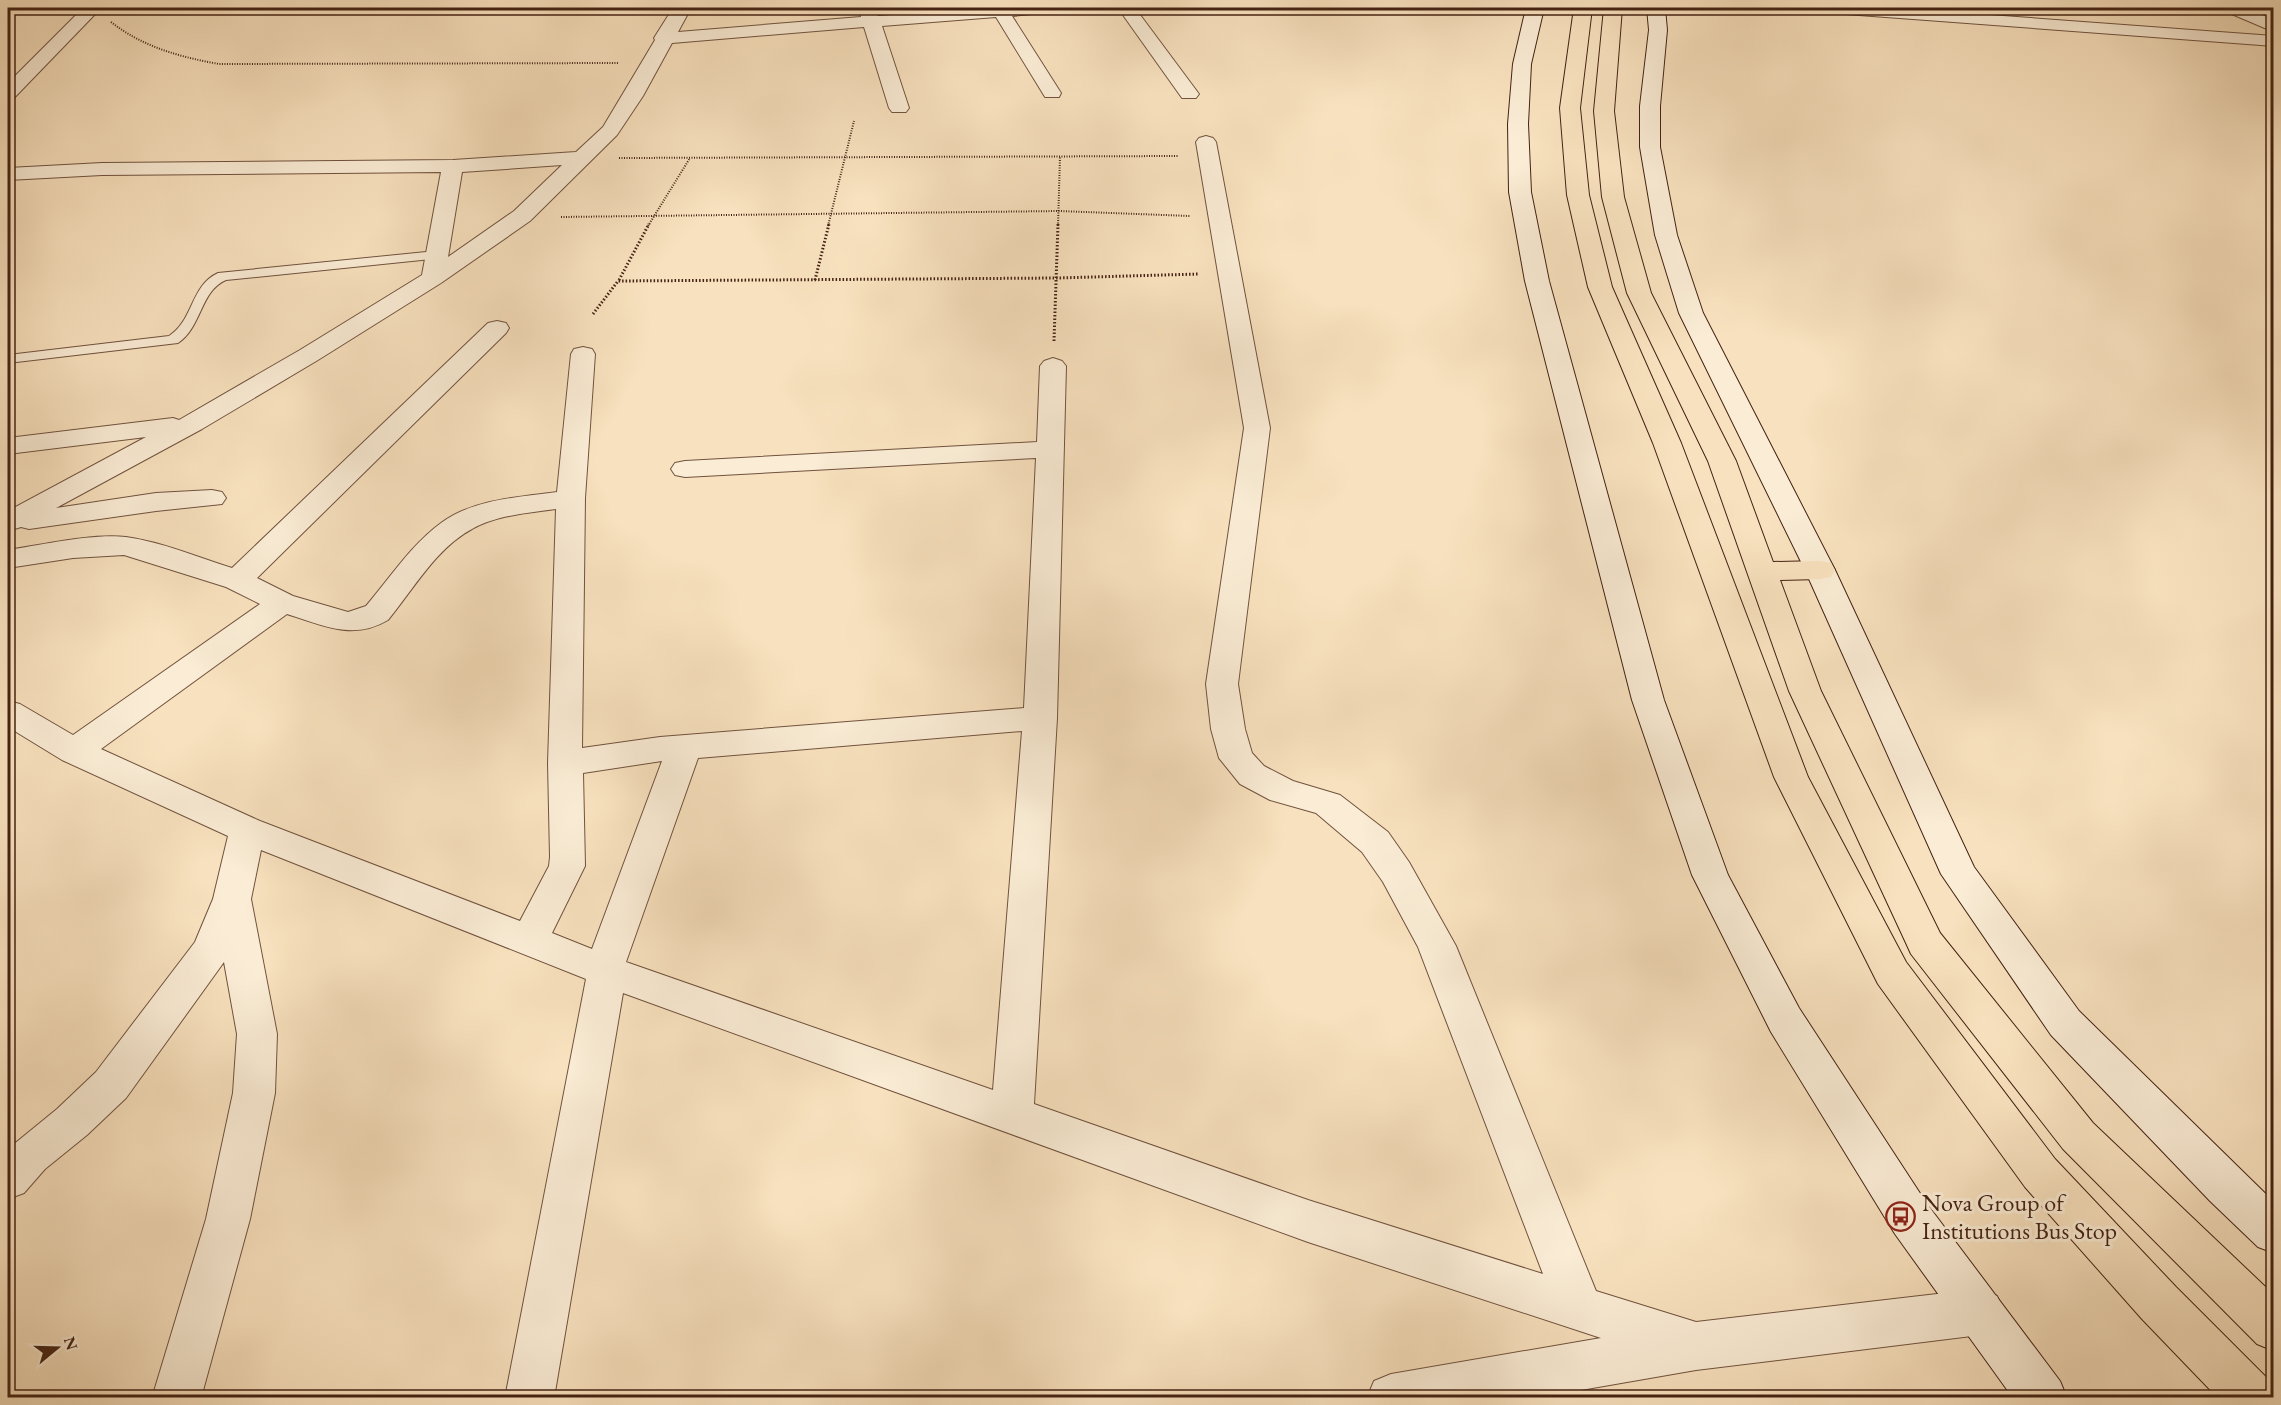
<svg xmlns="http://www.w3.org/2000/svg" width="2281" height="1405" font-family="'EB Garamond',serif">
<rect width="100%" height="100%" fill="#f8e1be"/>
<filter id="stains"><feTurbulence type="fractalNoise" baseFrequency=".00333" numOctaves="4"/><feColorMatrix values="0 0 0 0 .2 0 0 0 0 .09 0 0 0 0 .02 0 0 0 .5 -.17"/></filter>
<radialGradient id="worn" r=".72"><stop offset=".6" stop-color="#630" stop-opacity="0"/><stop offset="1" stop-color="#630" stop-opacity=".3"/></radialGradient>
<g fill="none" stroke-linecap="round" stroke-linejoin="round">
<defs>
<path id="lane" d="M436,251L443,255L441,258L226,280C200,291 202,327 178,343L8,363V355L169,336C194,320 190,286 218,273Z"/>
<g id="street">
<polygon points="83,8 101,8 15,97 8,99 8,83"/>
<path d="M673,8H691L678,32L861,17L859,8H875L878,16L987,8H1054L1052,12L1012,16L1061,93L1059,97H1045L996,17L882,26L909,108L906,112H892L889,108L864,27L672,43L643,96L617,135L530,221L441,283L318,360L202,429L56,508L156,493L212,490L222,492L226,498L222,504L156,511L29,529L21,527L8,531V511L146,437L8,454V438L173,418L179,420L300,350L422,275L441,172L102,175L8,180V168L102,163L453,160L576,152L603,127L655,40L654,38ZM562,165L514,211L448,257L462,172Z"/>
<polygon points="1118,8 1135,8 1199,94 1196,98 1182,98"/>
<polygon points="1823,8 1894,8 2274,36 2274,46 1832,13 1826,12"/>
<polygon points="2224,8 2246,8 2274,20 2274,32 2227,12"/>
<path d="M1206,136L1213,138L1216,142L1270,428L1238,684L1245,729L1252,753L1264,766L1293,781L1340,795L1388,832L1409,862L1456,946L1596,1291L1696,1322L1980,1289L1997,1296L2004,1312L1997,1328L1980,1335L1696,1370L1535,1398H1367L1374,1381L1391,1374L1601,1338L1308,1242L623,993L554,1398H505L586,979L261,850L251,899L277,1034L275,1093L250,1219L201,1398H152L206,1219L233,1093L237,1034L224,962L126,1098L87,1135L45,1169L24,1193L8,1199V1149L57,1109L96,1072L195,942L213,899L228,836L62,760L8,727V701L20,704L73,735L260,604L226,587L124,555L73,558L8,568V550C40,545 94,533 126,537C162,542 197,557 232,568L488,323L497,321L506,323L509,328L506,333L257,578L293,596L348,612L366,606C390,578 411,545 441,523C473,499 520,497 557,492L571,354L574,349L583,347L592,349L595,354L585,498L582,748L660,737L1024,708L1036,458L685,477L675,475L671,469L675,463L685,461L1037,442L1040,366L1044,361L1053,358L1062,361L1066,366L1057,718L1034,1104L1308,1200L1543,1274L1418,947L1383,882L1362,852L1316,813L1270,800L1240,784L1219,758L1211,729L1206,684L1244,428L1196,142L1199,138ZM556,509L548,763L550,857L549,866L520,921L260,821L101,749L287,614C322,625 353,641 388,620C413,590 436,548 472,529C497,515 528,513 556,509ZM1022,731L993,1090L626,962L698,758ZM662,761L592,949L552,933L585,866L583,773Z"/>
</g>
<g id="secondary">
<polygon points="1526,8 1544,8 1531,64 1528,124 1531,192 1549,281 1664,700 1728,875 1799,1008 1927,1204 2060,1381 2067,1398 2013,1398 1895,1234 1771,1032 1692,875 1632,700 1525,281 1509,192 1508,124 1513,64"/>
<polygon points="1647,8 1665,8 1667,30 1660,106 1660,147 1677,235 1703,313 1835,570 1974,867 2079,1011 2274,1202 2274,1253 2258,1247 2210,1201 2051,1035 1941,874 1805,570 1679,313 1655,235 1640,147 1640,106 1649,30"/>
</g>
<g id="highway">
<polygon points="1574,8 1592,8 1580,108 1589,195 1612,287 1681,443 1808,777 1906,962 2055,1159 2176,1287 2270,1381 2274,1398 2218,1398 2142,1319 2025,1187 1878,984 1774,777 1653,443 1588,287 1567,195 1560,108"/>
<polygon points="1604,8 1622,8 1614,111 1624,197 1651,293 1736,461 1773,562 1820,561 1831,563 1835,570 1831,577 1820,579 1780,580 1821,691 1940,933 2093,1123 2274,1295 2274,1351 2257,1344 2063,1149 1911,954 1906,943 1789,691 1708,461 1627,293 1602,197 1594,111"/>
</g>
</defs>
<use href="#lane" stroke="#71523e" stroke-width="2"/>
<use href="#street" stroke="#71523e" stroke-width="2"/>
<use href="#secondary" stroke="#442213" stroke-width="2"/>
<use href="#highway" stroke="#442213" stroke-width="2"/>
<g stroke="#442213" stroke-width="2" stroke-dasharray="1 1.5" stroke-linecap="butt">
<path d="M111,22C143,47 180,57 219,64L619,63"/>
<polyline points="619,158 1179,156"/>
<polyline points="561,217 1059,211 1190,216"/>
<polyline points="648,226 690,158"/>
<polyline points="828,226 854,121"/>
<polyline points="1058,226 1060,156"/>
</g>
<g stroke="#442213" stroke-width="3" stroke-dasharray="1.5 2" stroke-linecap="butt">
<polyline points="619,280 649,224"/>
<polyline points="815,280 829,224"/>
<polyline points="593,314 618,281 1057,278 1199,274"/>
<polyline points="1054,341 1058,224"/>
</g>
<use href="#lane" fill="#faecd5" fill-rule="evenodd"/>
<use href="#street" fill="#faecd5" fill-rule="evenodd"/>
<use href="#secondary" fill="#faecd5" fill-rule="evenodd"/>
<use href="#highway" fill="#f8e1be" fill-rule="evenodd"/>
</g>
<defs>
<symbol id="bus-ring" viewBox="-11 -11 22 22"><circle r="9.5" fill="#faecd5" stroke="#8f2418" stroke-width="1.5"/><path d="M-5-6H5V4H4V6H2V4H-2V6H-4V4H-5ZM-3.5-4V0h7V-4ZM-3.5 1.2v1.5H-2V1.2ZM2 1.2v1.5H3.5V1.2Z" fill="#8f2418"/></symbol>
</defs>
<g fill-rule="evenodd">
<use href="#bus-ring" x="1884" y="1200" width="33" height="33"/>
</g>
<g text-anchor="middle" stroke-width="6" stroke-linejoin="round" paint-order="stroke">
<g font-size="24" fill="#442213" stroke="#faecd5" text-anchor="start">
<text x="1922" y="1211">Nova Group of<tspan x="1922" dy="28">Institutions Bus Stop</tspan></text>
</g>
</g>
<rect width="2281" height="1405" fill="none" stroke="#f8e1be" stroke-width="30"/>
<rect x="9" y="9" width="2263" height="1387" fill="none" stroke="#442213" stroke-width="3"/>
<rect x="15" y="15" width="2251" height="1375" fill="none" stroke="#442213" stroke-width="1.5"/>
<g transform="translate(57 1348) rotate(71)" stroke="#faecd5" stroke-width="4.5" paint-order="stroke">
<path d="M0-4.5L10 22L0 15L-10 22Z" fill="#442213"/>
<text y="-9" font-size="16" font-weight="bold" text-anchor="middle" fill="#442213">N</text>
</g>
<rect width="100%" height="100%" filter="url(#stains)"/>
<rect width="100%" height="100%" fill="url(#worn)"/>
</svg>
